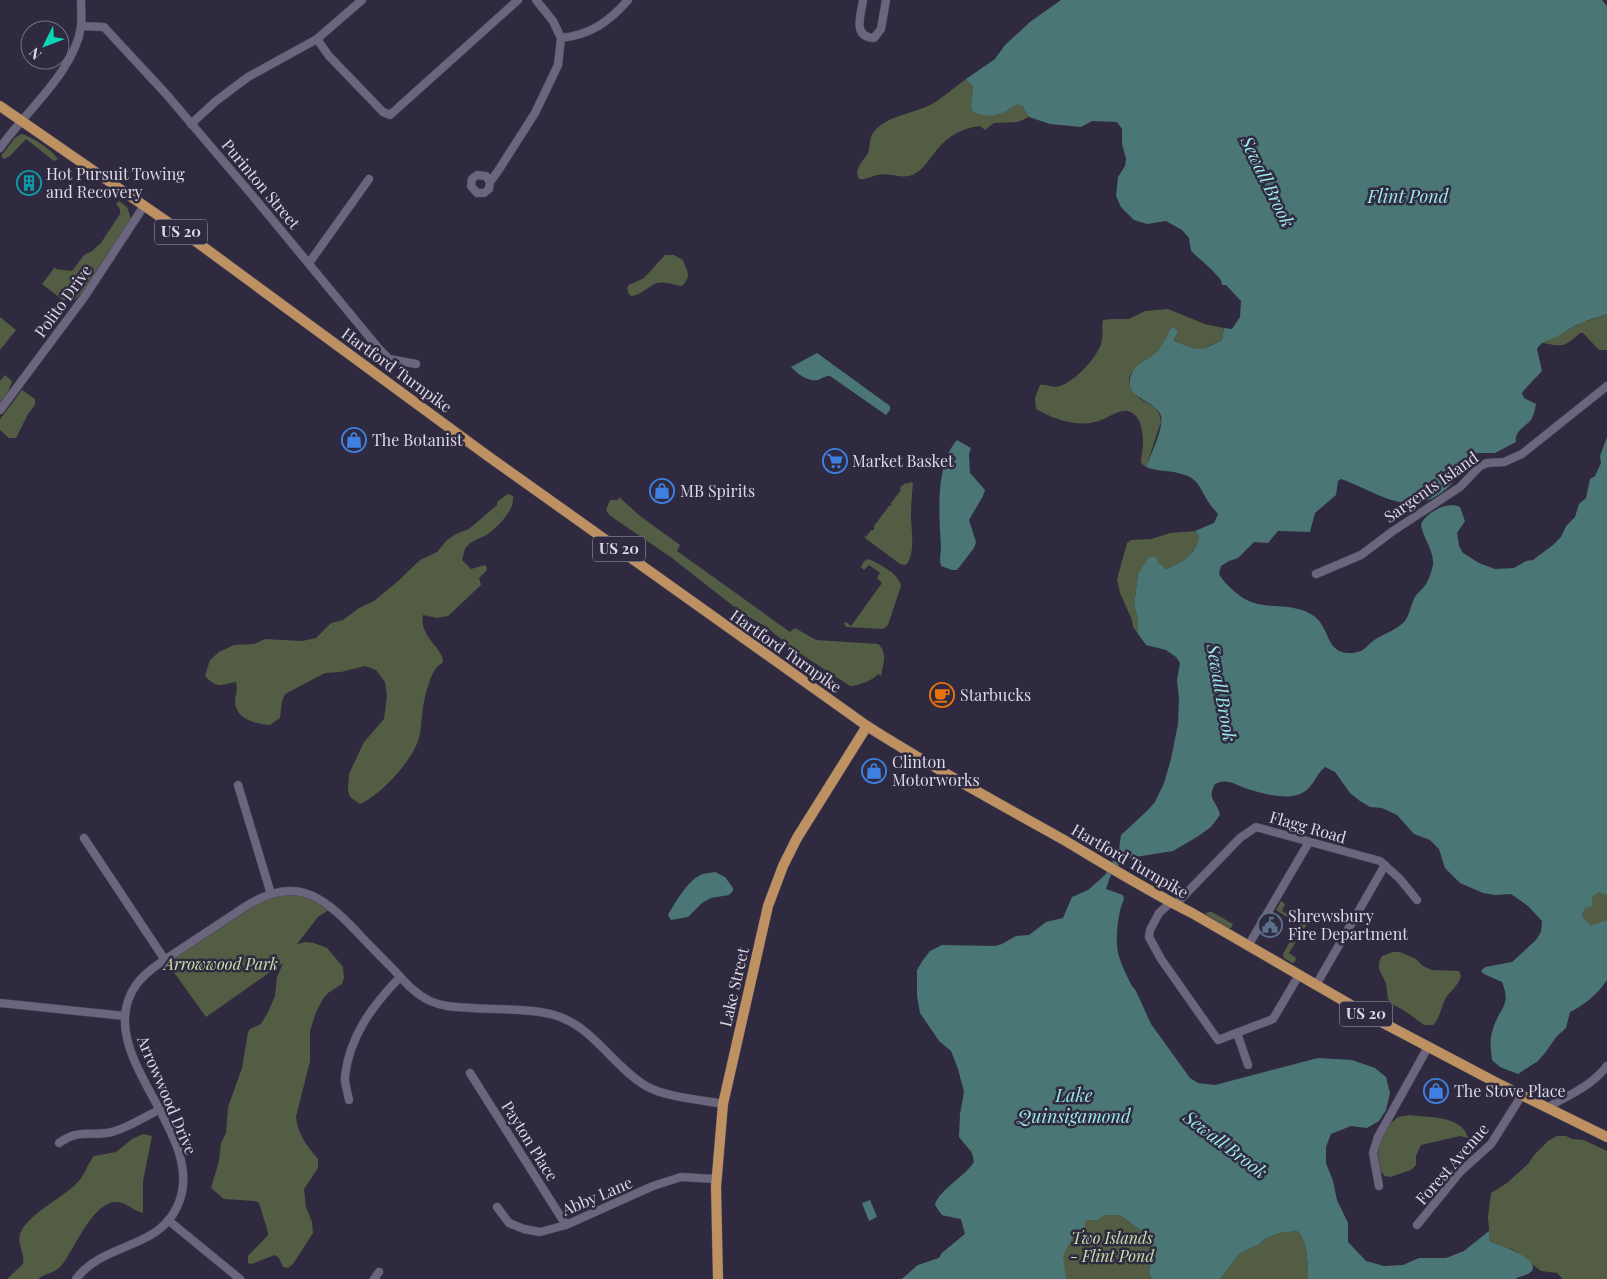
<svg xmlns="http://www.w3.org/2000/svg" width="1607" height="1279" font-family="'Playfair Display',serif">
<rect width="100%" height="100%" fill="#2f2a3f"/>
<g fill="#525d44">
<path d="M966,79L973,87L971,107L997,115L1018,103L1023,107L1029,117L1018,122L994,123L985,130L980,126C959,128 944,139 932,156C927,162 923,169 916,173C903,181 891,172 878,175C871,176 866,180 859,179C854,170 861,163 867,155C871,149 868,140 873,133C886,115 914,114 932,104C944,97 955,87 966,79Z"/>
<path d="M21,134C30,135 53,151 58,159L54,161L26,139L10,156L4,159L1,156L15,138Z"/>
<polygon points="119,201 127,207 131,219 82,292 75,300 69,297 64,301 42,284 55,267 56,269 72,271 84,255 92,251 101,243 120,214 120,209 116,204"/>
<path d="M665,255H674L683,260C687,272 692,276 682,286C674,285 665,281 657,283C648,286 642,295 631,296L629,294L627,288L629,285L644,278Z"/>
<path d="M1168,309L1205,324L1224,328L1222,340L1200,350L1176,342L1171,328C1167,334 1165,343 1160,349C1150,361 1117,370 1134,393C1144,406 1159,401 1161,422L1146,467L1141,463V460C1144,447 1146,416 1128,411C1119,409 1108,418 1099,421C1077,428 1054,419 1036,409L1035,398L1040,385C1045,384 1050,387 1055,387C1071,386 1096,359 1101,344C1104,336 1101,328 1103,320L1112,319H1129L1145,311Z"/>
<path d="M1607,314V350H1599L1583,333H1580C1564,347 1564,347 1543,343L1548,339L1558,336L1582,322L1597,318Z"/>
<polygon points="0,317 16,330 0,350"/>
<path d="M5,375L12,381C10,390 6,395 0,402V381Z"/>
<polygon points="22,390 35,399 35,405 28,414 16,438 9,438 0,430 0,419"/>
<path d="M910,482L913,483C912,494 911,504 911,515C911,530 916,553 906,565L900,564L865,538L864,535L866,537L871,530H874V526L889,506L892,505L891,503L901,490L900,488L905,483L907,484Z"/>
<path d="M508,494L513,496C515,511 498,526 488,534C481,539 471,539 465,549C464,552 463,557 462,560L471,569L485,565L487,568L486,571L479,578L481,585L448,616L437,618L423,615C419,637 444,649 443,662C441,664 439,665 437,667C429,676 423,703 422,715C421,723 421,731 419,738C413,760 381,795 360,804L350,797L348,790L349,774L364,742L384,719L387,696L385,682L376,670L365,666L341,672L325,673L285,694L282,701L280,718L270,725C257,724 236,720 235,702C235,695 238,692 236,682C220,685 217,689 205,676L210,660L219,652L234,645L254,644L265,639L302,641L316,638L331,623L343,620L359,608L374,601L397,582L420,560L437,552L447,540L456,534L469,529L497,505V502Z"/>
<path d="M619,497L640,516L680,545L677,551L790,632L795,628L816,640L878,644C888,653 883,664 881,676L878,674C873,680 859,686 850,686L784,643L781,639L765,626L742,613L672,558L609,515L606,510L610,500H618Z"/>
<path d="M1195,531L1199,536C1197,554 1183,562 1166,569L1158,562L1145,565L1138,574L1134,606L1138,618V634L1133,627L1132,620L1120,593L1117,579L1127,543L1131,540L1151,539L1170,533Z"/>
<path d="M869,559C880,565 899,573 901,586L888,625L883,629L846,627L844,623L846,622L851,626L882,583L877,578L880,573L869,565L864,570L861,567L864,561Z"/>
<polygon points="1599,892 1604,895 1607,894 1607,921 1603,921 1592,927 1584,919 1582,914 1592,898"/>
<path d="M306,893L333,907L318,917L297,944L306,942L314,943L327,948L343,967L344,978L342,984L328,993L323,999L316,1012L310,1031V1061L296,1117C298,1135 307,1146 318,1159V1168L304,1189L306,1207L312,1222L313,1233L293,1264L288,1268L283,1267L279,1258L275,1255L251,1264L248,1263V1256L268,1235V1232L259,1203L255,1201L224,1199L211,1188L219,1161L221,1143L226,1133L228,1107L242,1068L248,1032L250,1029L261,1024L268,1012L275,996L277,977L283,963L206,1017L165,960L271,894Z"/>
<polygon points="1281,901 1285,904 1282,911 1307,924 1289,953 1296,958 1295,962 1292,963 1284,958 1283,954 1299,925 1276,910"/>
<polygon points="1208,912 1212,912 1233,924 1231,928 1228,928 1205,914"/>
<path d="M1393,952H1400L1416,959L1423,966L1432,970L1459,971L1461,976C1458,985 1453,989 1447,996C1441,1005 1441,1017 1433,1025H1424L1405,1011L1392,1004L1388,999L1386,983L1379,969V962L1382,956Z"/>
<path d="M1410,1115C1429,1118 1462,1115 1468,1138L1460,1136L1421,1145L1416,1156V1165L1411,1170L1390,1177L1385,1176L1381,1172L1378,1155L1379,1142L1390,1124L1398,1117Z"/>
<path d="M959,1132L1120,1215L1153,1240L1149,1273L1152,1279H902L918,1265L939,1258L942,1253L965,1234L961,1219L942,1215L935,1205C939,1190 965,1176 974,1162C974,1148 960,1145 959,1132Z"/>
<path d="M143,1134L152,1136L143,1181V1213C134,1211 127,1203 118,1202C93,1199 74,1251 61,1266C54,1274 45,1273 38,1279H7L23,1264C25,1254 17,1244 20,1234C26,1216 60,1199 75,1185C85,1176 86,1166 94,1156L116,1152L132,1139Z"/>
<polygon points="1557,1136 1566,1136 1572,1139 1584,1140 1607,1151 1607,1279 1563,1279 1557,1273 1541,1271 1514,1250 1490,1242 1488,1217 1491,1193 1507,1183 1529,1163 1534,1155 1548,1141"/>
<path d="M1297,1231C1308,1239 1308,1266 1308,1279H1220L1239,1254L1258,1245L1265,1239L1279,1233Z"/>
</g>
<g fill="#4a7676">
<path d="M1061,0H1602L1607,6V314C1598,318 1589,319 1581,323C1573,326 1567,331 1560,335C1551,340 1542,340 1537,349L1542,371L1525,389L1522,393L1524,398L1536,404C1535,409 1534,415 1531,420C1525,427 1514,431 1516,442L1495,453H1479L1474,454C1463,465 1457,481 1445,490C1409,520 1376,491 1341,479L1338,481L1336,495L1315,513L1310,532L1278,531L1268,543L1254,542L1238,558L1229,561L1221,566L1219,574C1223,581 1228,586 1234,591C1256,612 1277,602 1302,610C1331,619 1323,646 1342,652C1348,654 1355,653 1361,651C1367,648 1370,642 1376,639C1385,633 1397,630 1405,621C1410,614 1411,604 1415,597C1417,593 1420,592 1423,588C1428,583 1432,571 1433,564C1434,550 1422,537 1421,524C1427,512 1447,501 1460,507L1465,521L1457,533L1459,546L1463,553L1479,563L1495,569L1514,568L1526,561L1533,560L1553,545L1561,537L1566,526L1575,517L1579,504L1586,498L1590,479L1595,476L1601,463L1600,456L1607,437V894L1604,895L1599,892L1592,898V906L1586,908L1582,914L1584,919L1592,926L1603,921H1607V980C1599,993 1583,1006 1570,1012L1566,1028L1557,1036L1545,1053L1538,1061L1518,1074L1500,1067L1492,1060C1491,1049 1489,1039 1493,1029C1499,1008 1512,1006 1502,982L1484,974L1481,971L1485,967L1512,962L1536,940L1541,932L1542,921L1528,906L1511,894L1495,895L1483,893L1460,883L1445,868L1439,849L1430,840L1414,834L1397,815L1382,808L1370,807L1360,801L1350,793L1335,772L1325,767C1315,775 1314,787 1302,793C1289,801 1259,793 1245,788C1234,784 1227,778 1215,784C1206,800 1218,802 1220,815L1211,827L1197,837L1173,851L1123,859L1110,877L1106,889L1123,895L1124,899C1118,911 1115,939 1118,953C1121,965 1127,976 1132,986L1136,991L1151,1024L1190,1078L1198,1083L1215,1085L1318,1058L1352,1060L1375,1068L1386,1077L1390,1093L1386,1110L1379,1121L1367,1128L1351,1126L1331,1134L1326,1147V1163L1333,1181L1337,1200L1348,1223V1242L1366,1261L1384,1266L1403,1265L1419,1258H1446L1464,1251L1489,1231L1490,1242C1498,1244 1540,1258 1532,1271C1529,1275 1519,1276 1515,1279H1308C1308,1266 1308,1239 1297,1231L1279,1233L1265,1239L1258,1245L1239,1254L1220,1279H1152L1149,1273L1153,1240L1120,1215H1104L1098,1220H1086L1083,1235L1073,1236L1063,1256L1066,1279H902L918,1265L939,1258L942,1253L965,1234L961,1219L942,1215L935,1205C939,1190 965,1177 974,1162L972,1152L959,1137L960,1114L964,1092L958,1069L951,1051L939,1041L920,1013L917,996V970L923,960L930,951L942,945L995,946L1002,944L1016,936L1029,935L1046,922L1063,918L1072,897L1088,890L1105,875L1119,850L1121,835L1147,811L1155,802L1164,783L1171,759L1178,724L1179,699L1177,680L1180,663L1176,657L1166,650L1146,645L1138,634V618L1134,606L1138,574L1149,557H1156L1158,562L1166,569C1183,562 1197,554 1199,536L1195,531L1214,523L1218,514C1214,509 1209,504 1206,498C1200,488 1198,479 1185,475C1172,470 1158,472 1146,467C1151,454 1164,428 1161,416C1155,398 1120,399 1132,373C1137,361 1153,359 1160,348C1165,342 1167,334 1171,328L1173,327L1178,331L1174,339L1176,342C1201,350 1197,353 1222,340L1224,328L1232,329L1240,317L1241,301L1226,285H1222L1221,280L1212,270L1191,251L1189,238L1182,230L1166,221L1147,224L1134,220L1121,207L1116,196L1118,177L1125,166L1126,159L1122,144V129L1117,122L1092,121L1081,127L1050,124L1029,117L1023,107L1018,104C1000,114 994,120 973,112L971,107L973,87L966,79L995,59L1005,45L1030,22Z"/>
<path d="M817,353L890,406V410L886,415L830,376C825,376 823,378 818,380C808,382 798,374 791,367Z"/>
<path d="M957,440L971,448L969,454L970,473L985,490L983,496L969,520L976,542L974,548L957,570H952L941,566C939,560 941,553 941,546C939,516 935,464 957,440Z"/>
<path d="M715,872L725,877L733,888V891L729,895L711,898L702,903L688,917L671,920L668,915C675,903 689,878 703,874C707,873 712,873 715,872Z"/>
<polygon points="870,1200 877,1217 869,1221 862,1203"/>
</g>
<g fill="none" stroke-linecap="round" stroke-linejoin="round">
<defs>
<g id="minor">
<path d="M863,0C861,15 852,37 874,38L881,29L886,0"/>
<polyline points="81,26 104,27 167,95 252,195 380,350 389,359 416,364"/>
<path d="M561,38C590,35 609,22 628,0"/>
<polyline points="317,39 329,56 383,112 390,115 518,0"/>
<polyline points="191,124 216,101 248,77 317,39 362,0"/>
<path d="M0,148C25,112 74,72 81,27C82,19 81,9 81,0"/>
<polyline points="490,182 486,176 477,175 472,179 471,186 477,193 484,193 489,189 490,182 498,171 535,113 558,65 561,38 553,21 536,0"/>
<polyline points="309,263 369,179"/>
<polyline points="0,410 85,296 144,206"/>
<polyline points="1316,574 1361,555 1393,531 1460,487 1480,466 1487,463 1504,462 1522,454 1607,386"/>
<polyline points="238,785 271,894"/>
<polyline points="84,838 165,960"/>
<polyline points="1170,903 1159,913 1150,930 1149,937 1161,959 1218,1040 1273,1019 1299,975"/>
<polyline points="1175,905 1240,838 1256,827 1380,861 1400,879 1417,900"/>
<polyline points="1248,946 1309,842"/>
<polyline points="1316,985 1385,865"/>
<polyline points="0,1003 125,1016"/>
<polyline points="1237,1033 1248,1065"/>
<polyline points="470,1073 566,1225"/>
<path d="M349,1100L345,1082V1076C350,1035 373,1005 400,977"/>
<path d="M1547,1108C1568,1095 1592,1086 1607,1066"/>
<path d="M59,1143C80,1128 90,1137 112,1132C128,1128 144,1117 159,1110"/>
<polyline points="1379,1186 1373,1153 1378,1137 1428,1047"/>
<polyline points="497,1207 509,1223 524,1229 540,1232 566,1225 653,1186 681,1177 716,1179"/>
<polyline points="168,1220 240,1279"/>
<polyline points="1417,1225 1460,1172 1491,1144 1522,1095"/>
<path d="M76,1279C104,1242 157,1250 177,1207C212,1135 88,1054 136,985C147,970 166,959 181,949C202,935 222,922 243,908C293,875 320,893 357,932C369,945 381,957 394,970C405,982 415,994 430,1001C443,1007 457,1007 471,1008C497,1010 536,1008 560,1017C594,1029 615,1068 646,1086C665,1097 701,1100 723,1104"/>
<polyline points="374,1279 379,1272"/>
</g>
<g id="major">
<path d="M0,106L198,243L485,454L867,726C931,767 998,803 1064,840C1106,865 1148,891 1192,913L1370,1016L1497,1083L1607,1137"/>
<polyline points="718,1279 716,1187 723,1104 768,906 783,866 797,838 867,726"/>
</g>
</defs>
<use href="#minor" stroke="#4b4657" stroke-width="9"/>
<use href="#major" stroke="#4b4657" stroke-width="11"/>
<use href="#minor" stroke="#6b667e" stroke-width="8"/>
<use href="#major" stroke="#bd9161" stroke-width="10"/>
</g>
<defs>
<symbol id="building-ring" viewBox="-11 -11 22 22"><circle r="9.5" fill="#2f2a3f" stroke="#0f9aa8" stroke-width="1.5"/><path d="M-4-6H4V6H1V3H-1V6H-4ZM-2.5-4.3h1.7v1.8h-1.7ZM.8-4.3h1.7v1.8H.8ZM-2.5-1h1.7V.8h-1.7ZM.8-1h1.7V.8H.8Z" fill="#0f9aa8"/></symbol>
<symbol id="shop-ring" viewBox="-11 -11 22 22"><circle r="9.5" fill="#2f2a3f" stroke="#3f7fe0" stroke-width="1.5"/><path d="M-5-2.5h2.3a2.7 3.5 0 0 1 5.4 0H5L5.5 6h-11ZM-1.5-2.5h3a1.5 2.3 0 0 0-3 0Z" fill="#3f7fe0"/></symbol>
<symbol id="supermarket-ring" viewBox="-11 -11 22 22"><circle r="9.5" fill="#2f2a3f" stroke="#3f7fe0" stroke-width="1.5"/><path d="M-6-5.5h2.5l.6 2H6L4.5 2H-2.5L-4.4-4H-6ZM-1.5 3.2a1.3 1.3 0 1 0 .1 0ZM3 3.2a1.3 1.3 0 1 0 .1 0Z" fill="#3f7fe0"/></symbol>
<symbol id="cafe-ring" viewBox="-11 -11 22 22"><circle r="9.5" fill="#2f2a3f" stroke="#e8710a" stroke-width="1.5"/><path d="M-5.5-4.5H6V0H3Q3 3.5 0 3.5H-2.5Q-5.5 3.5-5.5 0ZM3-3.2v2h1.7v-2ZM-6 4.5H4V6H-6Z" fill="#e8710a"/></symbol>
<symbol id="civic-ring" viewBox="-11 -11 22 22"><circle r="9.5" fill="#2f2a3f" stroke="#5c6f8a" stroke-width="1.5"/><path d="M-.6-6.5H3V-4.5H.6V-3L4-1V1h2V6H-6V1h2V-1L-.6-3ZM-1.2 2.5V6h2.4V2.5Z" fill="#5c6f8a"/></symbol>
</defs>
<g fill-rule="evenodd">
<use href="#building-ring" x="15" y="169" width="28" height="28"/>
<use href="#shop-ring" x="340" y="426" width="28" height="28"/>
<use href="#supermarket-ring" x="821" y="447" width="28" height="28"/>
<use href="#shop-ring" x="648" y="477" width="28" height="28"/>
<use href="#cafe-ring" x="928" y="681" width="28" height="28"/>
<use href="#shop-ring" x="860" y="757" width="28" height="28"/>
<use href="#civic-ring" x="1256" y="911" width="28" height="28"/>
<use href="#shop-ring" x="1422" y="1077" width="28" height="28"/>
</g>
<g text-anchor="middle" stroke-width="5" stroke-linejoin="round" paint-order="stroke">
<g fill="#2f2a3f" stroke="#a8a4b5" stroke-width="1">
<rect x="155" y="219.5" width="52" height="25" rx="4"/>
<rect x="593" y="536.5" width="52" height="25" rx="4"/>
<rect x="1340" y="1001.5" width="52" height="25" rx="4"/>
</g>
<g font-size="15" font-weight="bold" fill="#dcd9e7">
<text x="181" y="237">US 20</text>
<text x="619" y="554">US 20</text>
<text x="1366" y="1019">US 20</text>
</g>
<g font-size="16" fill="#dcd9e7" stroke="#2f2a3f" text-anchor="start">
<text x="46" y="180">Hot Pursuit Towing<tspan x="46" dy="18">and Recovery</tspan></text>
<text x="372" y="446">The Botanist</text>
<text x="852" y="467">Market Basket</text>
<text x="680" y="497">MB Spirits</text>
<text x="960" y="701">Starbucks</text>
<text x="892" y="768">Clinton<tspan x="892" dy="18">Motorworks</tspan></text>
<text x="1288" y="922">Shrewsbury<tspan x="1288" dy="18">Fire Department</tspan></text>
<text x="1454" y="1097">The Stove Place</text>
</g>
<g font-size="16" fill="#dcd9e7" stroke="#2f2a3f">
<text transform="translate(261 184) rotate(50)" y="6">Purinton Street</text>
<text transform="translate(63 301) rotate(-54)" y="6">Polito Drive</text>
<text transform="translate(397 370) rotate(36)" y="6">Hartford Turnpike</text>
<text transform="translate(1431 487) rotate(-35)" y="6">Sargents Island</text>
<text transform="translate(786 651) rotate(35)" y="6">Hartford Turnpike</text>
<text transform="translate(1308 827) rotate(16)" y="6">Flagg Road</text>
<text transform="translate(1130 861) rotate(30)" y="6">Hartford Turnpike</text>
<text transform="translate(734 987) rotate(-77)" y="6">Lake Street</text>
<text transform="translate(167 1095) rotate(67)" y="6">Arrowwood Drive</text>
<text transform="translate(530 1141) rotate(58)" y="6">Payton Place</text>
<text transform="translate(1452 1164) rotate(-49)" y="6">Forest Avenue</text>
<text transform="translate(597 1196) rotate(-23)" y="6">Abby Lane</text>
</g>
<g font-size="16" font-style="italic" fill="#c8e1a9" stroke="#2f2a3f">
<text x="221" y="970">Arrowwood Park</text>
<text x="1112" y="1244">Two Islands<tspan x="1112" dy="18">- Flint Pond</tspan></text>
</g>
<g font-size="18" font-style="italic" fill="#9aeaeb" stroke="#2f2a3f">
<text transform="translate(1267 182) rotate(64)" y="6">Sewall Brook</text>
<text x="1408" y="203">Flint Pond</text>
<text transform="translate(1221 693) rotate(80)" y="6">Sewall Brook</text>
<text x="1074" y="1102">Lake<tspan x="1074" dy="21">Quinsigamond</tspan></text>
<text transform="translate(1225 1145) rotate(37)" y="6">Sewall Brook</text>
</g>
</g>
<g transform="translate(45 45) rotate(228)"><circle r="24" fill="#2f2a3f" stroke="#747082"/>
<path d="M0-4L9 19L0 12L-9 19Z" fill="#0cd5b5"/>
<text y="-8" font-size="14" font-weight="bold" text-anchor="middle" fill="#dcd9e7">N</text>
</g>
</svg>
